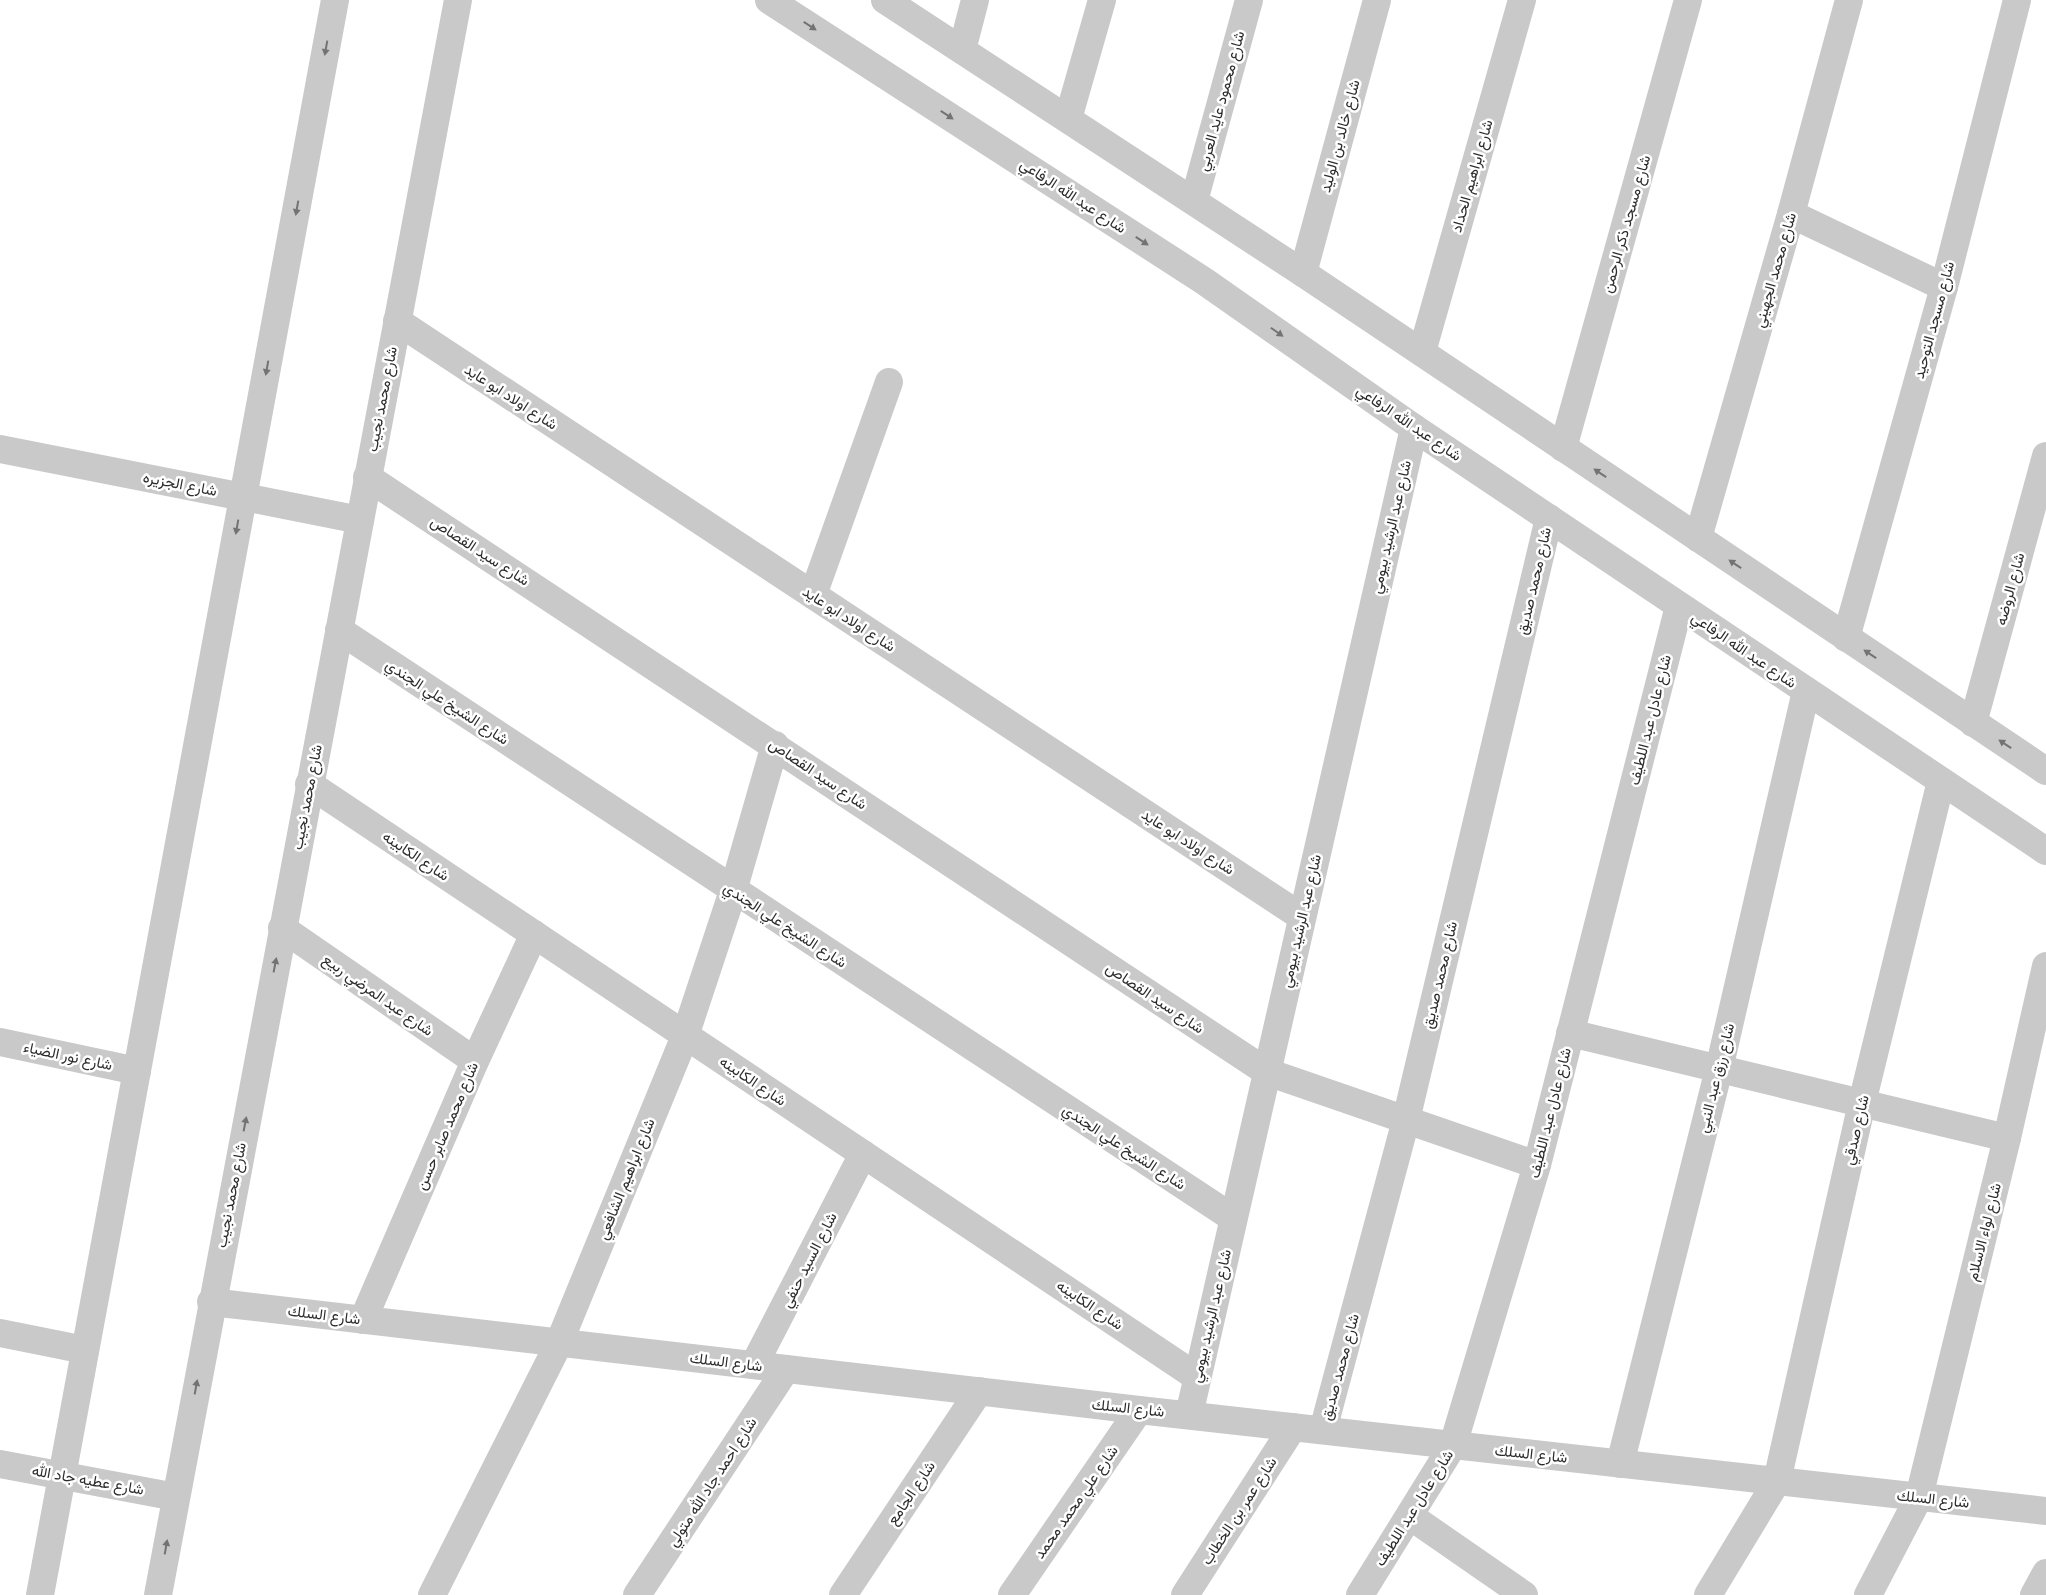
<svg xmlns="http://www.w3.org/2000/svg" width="2046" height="1595" font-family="'DM Sans',Vazirmatn,sans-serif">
<rect width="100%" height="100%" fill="#fff"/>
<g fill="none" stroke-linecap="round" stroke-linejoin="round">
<g stroke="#c9c9c9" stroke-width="28">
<polyline points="769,0 1204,281 1414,428 2046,851"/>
<polyline points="885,0 1303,273 2046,771"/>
<polyline points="962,50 975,0"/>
<polyline points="1068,119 1102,0"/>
<polyline points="1194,201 1249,0"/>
<polyline points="1791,214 1944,287"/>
<polyline points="1303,273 1377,0"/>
<polyline points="397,321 1302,917"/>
<polyline points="1422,352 1522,0"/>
<polyline points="1563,448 1688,0"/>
<polyline points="0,449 360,520"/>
<polyline points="367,477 1267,1072 1537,1165"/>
<polyline points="1698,538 1791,214 1849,0"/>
<polyline points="813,595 889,382"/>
<polyline points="339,630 1233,1218"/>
<polyline points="1846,638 1944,287 2017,0"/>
<polyline points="1973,723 2046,456"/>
<polyline points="309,784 1197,1377"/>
<polyline points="282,928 475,1061"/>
<polyline points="1570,1033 2007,1138"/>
<polyline points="0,1042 137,1071"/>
<polyline points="211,1302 1139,1410 2046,1511"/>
<polyline points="363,1320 475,1061 534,934"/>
<polyline points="0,1333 85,1350"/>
<polyline points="754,1365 863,1154"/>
<polyline points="1189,1415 1414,428"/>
<polyline points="1323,1430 1406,1120 1549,518"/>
<polyline points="0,1464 176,1497"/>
<polyline points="1620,1464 1719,1069 1806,691"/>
<polyline points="1410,1516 1524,1595"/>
<polyline points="40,1595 335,0"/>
<polyline points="158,1595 458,0"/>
<polyline points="432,1595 559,1343 685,1036 733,891 775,745"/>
<polyline points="637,1595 786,1369"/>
<polyline points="843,1595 979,1391"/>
<polyline points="1012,1595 1139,1410"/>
<polyline points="1185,1595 1293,1427"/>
<polyline points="1360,1595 1453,1445 1537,1165 1679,606"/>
<polyline points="1708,1595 1777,1481 1862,1103 1941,781"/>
<polyline points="1868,1595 1919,1497 2007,1138 2046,966"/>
<polyline points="2034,1595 2046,1573"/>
</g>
</g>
<defs><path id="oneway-solid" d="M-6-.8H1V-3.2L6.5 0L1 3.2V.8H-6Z" transform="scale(1.25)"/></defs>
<g fill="#737373">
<use href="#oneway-solid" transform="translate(810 26) rotate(33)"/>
<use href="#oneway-solid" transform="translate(326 48) rotate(100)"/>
<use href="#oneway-solid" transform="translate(947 115) rotate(33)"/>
<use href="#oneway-solid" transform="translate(297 208) rotate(100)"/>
<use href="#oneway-solid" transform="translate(1142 241) rotate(33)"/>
<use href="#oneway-solid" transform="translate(1277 332) rotate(35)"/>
<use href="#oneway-solid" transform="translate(267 368) rotate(100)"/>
<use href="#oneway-solid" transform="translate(1600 473) rotate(-146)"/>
<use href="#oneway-solid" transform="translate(237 527) rotate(100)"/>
<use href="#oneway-solid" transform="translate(1735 564) rotate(-146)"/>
<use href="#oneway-solid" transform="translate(1870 654) rotate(-146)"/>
<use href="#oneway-solid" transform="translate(2005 744) rotate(-146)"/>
<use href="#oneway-solid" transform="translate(275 965) rotate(-79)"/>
<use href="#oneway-solid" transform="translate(245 1124) rotate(-79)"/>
<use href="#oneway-solid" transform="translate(196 1387) rotate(-80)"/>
<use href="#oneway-solid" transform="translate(166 1547) rotate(-80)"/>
</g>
<g text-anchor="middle" stroke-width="5" stroke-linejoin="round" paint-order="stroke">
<g font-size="15" fill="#2c2c2c" stroke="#fff">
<text transform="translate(1221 101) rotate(-75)" y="5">شارع محمود عايد العربي</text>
<text transform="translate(1340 136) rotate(-75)" y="5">شارع خالد بن الوليد</text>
<text transform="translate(1472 176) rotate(-74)" y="5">شارع ابراهيم الحداد</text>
<text transform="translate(1073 196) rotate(33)" y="5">شارع عبد الله الرفاعي</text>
<text transform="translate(1626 224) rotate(-74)" y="5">شارع مسجد ذكر الرحمن</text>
<text transform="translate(1775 270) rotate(-74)" y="5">شارع محمد الجهيني</text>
<text transform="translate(1934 320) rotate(-75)" y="5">شارع مسجد التوحيد</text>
<text transform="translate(511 397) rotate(33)" y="5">شارع اولاد ابو عايد</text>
<text transform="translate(382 399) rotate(-79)" y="5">شارع محمد نجيب</text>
<text transform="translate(1409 423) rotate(34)" y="5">شارع عبد الله الرفاعي</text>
<text transform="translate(180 484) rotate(11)" y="5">شارع الجزيره</text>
<text transform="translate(1391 527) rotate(-77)" y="5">شارع عبد الرشيد بيومي</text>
<text transform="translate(480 551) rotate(33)" y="5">شارع سيد القصاص</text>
<text transform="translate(1534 581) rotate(-77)" y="5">شارع محمد صديق</text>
<text transform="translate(2010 589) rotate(-75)" y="5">شارع الروضه</text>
<text transform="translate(849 619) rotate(33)" y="5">شارع اولاد ابو عايد</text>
<text transform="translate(1744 650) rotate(34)" y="5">شارع عبد الله الرفاعي</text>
<text transform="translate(447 702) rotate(33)" y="5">شارع الشيخ علي الجندي</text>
<text transform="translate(1650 720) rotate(-76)" y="5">شارع عادل عبد اللطيف</text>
<text transform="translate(818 774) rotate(34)" y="5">شارع سيد القصاص</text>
<text transform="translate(307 797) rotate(-79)" y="5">شارع محمد نجيب</text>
<text transform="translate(1188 842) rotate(33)" y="5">شارع اولاد ابو عايد</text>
<text transform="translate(416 856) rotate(34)" y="5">شارع الكابينه</text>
<text transform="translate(1301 921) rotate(-77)" y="5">شارع عبد الرشيد بيومي</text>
<text transform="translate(785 925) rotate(33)" y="5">شارع الشيخ علي الجندي</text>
<text transform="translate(1440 975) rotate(-77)" y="5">شارع محمد صديق</text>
<text transform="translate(378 995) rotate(35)" y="5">شارع عبد المرضي ربيع</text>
<text transform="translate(1155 998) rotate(34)" y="5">شارع سيد القصاص</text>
<text transform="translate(68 1056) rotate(12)" y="5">شارع نور الضياء</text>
<text transform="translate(1716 1078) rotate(-76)" y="5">شارع رزق عبد النبي</text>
<text transform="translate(753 1081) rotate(34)" y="5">شارع الكابينه</text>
<text transform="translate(1550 1113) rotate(-76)" y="5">شارع عادل عبد اللطيف</text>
<text transform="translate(447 1126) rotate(-67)" y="5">شارع محمد صابر حسن</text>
<text transform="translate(1856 1130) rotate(-77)" y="5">شارع صدقي</text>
<text transform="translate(1124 1147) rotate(33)" y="5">شارع الشيخ علي الجندي</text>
<text transform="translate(626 1179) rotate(-68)" y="5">شارع ابراهيم الشافعي</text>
<text transform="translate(231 1195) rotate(-79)" y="5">شارع محمد نجيب</text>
<text transform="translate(1984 1232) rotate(-76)" y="5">شارع لواء الاسلام</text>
<text transform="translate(809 1260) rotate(-63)" y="5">شارع السيد حنفي</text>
<text transform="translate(1090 1305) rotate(34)" y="5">شارع الكابينه</text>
<text transform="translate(324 1315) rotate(7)" y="5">شارع السلك</text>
<text transform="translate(1211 1316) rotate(-77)" y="5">شارع عبد الرشيد بيومي</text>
<text transform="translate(726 1362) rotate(7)" y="5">شارع السلك</text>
<text transform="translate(1340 1367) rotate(-75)" y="5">شارع محمد صديق</text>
<text transform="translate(1128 1408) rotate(6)" y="5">شارع السلك</text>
<text transform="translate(1531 1454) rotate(6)" y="5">شارع السلك</text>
<text transform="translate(88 1480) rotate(10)" y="5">شارع عطيه جاد الله</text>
<text transform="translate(712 1482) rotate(-57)" y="5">شارع احمد جاد الله متولي</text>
<text transform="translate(911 1493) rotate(-56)" y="5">شارع الجامع</text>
<text transform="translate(1933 1499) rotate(6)" y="5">شارع السلك</text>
<text transform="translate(1076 1502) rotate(-55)" y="5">شارع علي محمد محمد</text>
<text transform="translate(1414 1508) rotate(-58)" y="5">شارع عادل عبد اللطيف</text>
<text transform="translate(1239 1511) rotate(-57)" y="5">شارع عمر بن الخطاب</text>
</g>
</g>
</svg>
